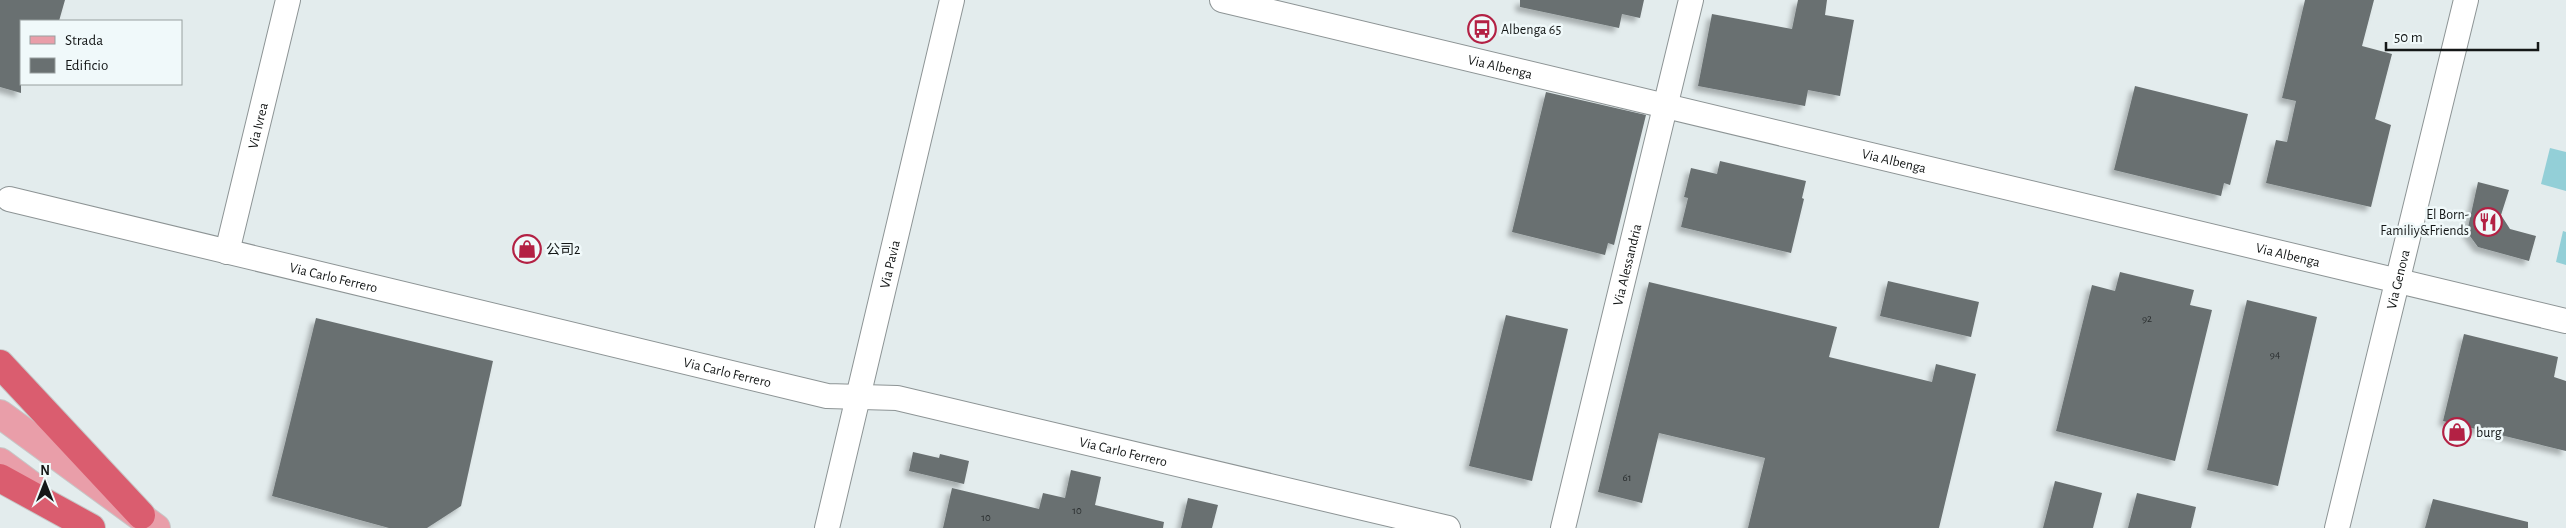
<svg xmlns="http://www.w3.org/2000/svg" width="2566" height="528" font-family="'Alegreya Sans','Noto Sans SC',sans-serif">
<defs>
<filter id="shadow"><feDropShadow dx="-4.5" dy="4.5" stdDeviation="2.5" flood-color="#0004"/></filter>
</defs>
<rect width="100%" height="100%" fill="#e3eced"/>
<g fill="#93cfd7">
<polygon points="2550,148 2566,152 2566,191 2541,184"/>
<polygon points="2563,231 2566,232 2566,265 2556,262"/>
</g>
<g fill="#697071" filter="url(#shadow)">
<polygon points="0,0 65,0 59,21 21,21 21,93 0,87"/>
<polygon points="1520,0 1644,0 1640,18 1622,14 1619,28 1520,7"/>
<polygon points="1798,0 1827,0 1825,15 1854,20 1840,96 1808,90 1805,106 1698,86 1712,14 1792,29"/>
<polygon points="2305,0 2374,0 2362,46 2392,54 2375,119 2391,125 2371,207 2266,183 2276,140 2287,142 2296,101 2282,98"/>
<polygon points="2135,86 2248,114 2230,185 2224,183 2221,196 2114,170"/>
<polygon points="1546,92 1646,115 1614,245 1608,243 1605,255 1512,232"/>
<polygon points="1720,161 1806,181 1802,198 1804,199 1791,253 1681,227 1688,198 1684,197 1691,168 1717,174"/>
<polygon points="2478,182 2509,190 2501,215 2510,229 2536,236 2529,261 2478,247 2467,232"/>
<polygon points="2120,272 2194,290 2190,305 2212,310 2175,461 2056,431 2092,285 2115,291"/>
<polygon points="1888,281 1979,302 1971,337 1880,316"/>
<polygon points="1649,282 1837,327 1829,357 1932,382 1936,364 1976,374 1939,528 1748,528 1765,458 1659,433 1642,503 1598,492"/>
<polygon points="2247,300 2317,317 2278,486 2207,470"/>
<polygon points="1506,315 1568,329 1532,481 1469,466"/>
<polygon points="316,318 493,361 461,506 427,528 389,528 272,496"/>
<polygon points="2464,334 2558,357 2554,377 2566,381 2566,451 2443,421"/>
<polygon points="913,452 939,458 940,454 969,461 964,484 909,471"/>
<polygon points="1071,470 1101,477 1095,505 1164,522 1163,528 943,528 952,488 1039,509 1043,493 1065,498"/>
<polygon points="2055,481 2102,493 2093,528 2043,528"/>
<polygon points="2137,493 2196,507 2191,528 2128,528"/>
<polygon points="1188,498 1218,505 1212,528 1181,528"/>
<polygon points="2433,499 2528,522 2528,528 2425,528"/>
</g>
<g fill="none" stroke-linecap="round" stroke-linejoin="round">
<defs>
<g id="minor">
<path id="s1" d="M1222,0L2566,321"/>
<path id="s2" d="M9,199L827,396L897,398L1448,528"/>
<path id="s3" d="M227,252L288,0"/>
<path id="s4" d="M827,528L952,0"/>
<path id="s5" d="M1563,528L1691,0"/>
<path id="s6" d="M2337,528L2466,0"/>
</g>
<g id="major">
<polyline points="0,414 156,528"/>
<polyline points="0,462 35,488"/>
</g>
<g id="highway">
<polyline points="0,364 141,515"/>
<polyline points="0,478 91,528"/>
</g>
</defs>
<use href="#minor" stroke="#8d9495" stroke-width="26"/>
<use href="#major" stroke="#c7c7c7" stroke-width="30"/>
<use href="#highway" stroke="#c7c7c7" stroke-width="30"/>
<use href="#minor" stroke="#fff" stroke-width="24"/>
<use href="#major" stroke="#e99ea9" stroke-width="28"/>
<use href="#highway" stroke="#da5d6f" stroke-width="28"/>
</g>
<defs>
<symbol id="bus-ring" viewBox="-11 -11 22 22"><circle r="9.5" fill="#f0f9fa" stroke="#b32144" stroke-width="1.5"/><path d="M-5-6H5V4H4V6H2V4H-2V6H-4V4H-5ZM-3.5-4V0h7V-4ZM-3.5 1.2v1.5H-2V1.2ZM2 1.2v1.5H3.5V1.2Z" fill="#b32144"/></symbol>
<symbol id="restaurant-ring" viewBox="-11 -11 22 22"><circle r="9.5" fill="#f0f9fa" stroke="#b32144" stroke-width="1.5"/><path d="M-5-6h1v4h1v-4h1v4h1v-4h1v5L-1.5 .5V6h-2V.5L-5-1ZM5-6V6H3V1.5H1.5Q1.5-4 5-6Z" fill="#b32144"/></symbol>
<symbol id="shop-ring" viewBox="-11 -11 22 22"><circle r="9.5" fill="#f0f9fa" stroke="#b32144" stroke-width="1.5"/><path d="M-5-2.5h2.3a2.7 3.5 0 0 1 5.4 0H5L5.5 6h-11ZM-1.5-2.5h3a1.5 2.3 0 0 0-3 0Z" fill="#b32144"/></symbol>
</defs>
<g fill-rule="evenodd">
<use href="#bus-ring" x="1466" y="13" width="32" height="32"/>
<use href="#restaurant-ring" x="2472" y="206" width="32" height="32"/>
<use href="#shop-ring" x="511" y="233" width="32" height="32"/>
<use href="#shop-ring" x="2441" y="416" width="32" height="32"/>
</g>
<g text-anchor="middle" stroke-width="5" stroke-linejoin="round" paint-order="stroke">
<g font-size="11" fill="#292d2e">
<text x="2147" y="322">92</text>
<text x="2275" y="358">94</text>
<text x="1627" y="481">61</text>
<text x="1077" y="514">10</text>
<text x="986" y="521">10</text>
</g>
<g font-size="14" fill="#141717" stroke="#f0f9fa" text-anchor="start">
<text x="1501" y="34">Albenga 65</text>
<text x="2469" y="219" text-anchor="end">El Born-<tspan x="2469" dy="16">Familiy&amp;Friends</tspan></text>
<text x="546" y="254">公司2</text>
<text x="2476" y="437">burg</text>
</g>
<g font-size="14" fill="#141717" stroke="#f0f9fa">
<text dy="5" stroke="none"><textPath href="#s1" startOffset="286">Via Albenga</textPath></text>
<text dy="5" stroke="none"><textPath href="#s3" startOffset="130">Via Ivrea</textPath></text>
<text dy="5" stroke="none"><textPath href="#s1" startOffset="691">Via Albenga</textPath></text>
<text dy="5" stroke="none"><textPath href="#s1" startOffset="1096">Via Albenga</textPath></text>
<text dy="5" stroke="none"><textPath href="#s4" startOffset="271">Via Pavia</textPath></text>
<text dy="5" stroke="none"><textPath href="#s5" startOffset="271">Via Alessandria</textPath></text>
<text dy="5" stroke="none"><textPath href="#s2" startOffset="334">Via Carlo Ferrero</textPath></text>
<text dy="5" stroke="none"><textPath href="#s6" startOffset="256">Via Genova</textPath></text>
<text dy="5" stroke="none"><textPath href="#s2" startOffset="739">Via Carlo Ferrero</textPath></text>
<text dy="5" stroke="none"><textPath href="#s2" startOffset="1144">Via Carlo Ferrero</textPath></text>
</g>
</g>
<rect x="20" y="20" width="162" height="65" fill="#f0f9fa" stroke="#989f9f"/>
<rect x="30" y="36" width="25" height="8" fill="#e99ea9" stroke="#989f9f"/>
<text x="65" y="45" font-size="15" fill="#141717">Strada</text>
<rect x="30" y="58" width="25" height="15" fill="#697071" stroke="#989f9f"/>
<text x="65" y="70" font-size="15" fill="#141717">Edificio</text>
<g transform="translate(45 483)" stroke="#f0f9fa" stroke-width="4" paint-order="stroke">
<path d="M0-4L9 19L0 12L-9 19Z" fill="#141717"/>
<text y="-8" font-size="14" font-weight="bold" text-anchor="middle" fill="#141717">N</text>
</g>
<path d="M2386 42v8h152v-8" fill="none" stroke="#141717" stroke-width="2.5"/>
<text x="2394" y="42" font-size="15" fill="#141717" stroke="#f0f9fa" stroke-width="4" paint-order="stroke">50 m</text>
</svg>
